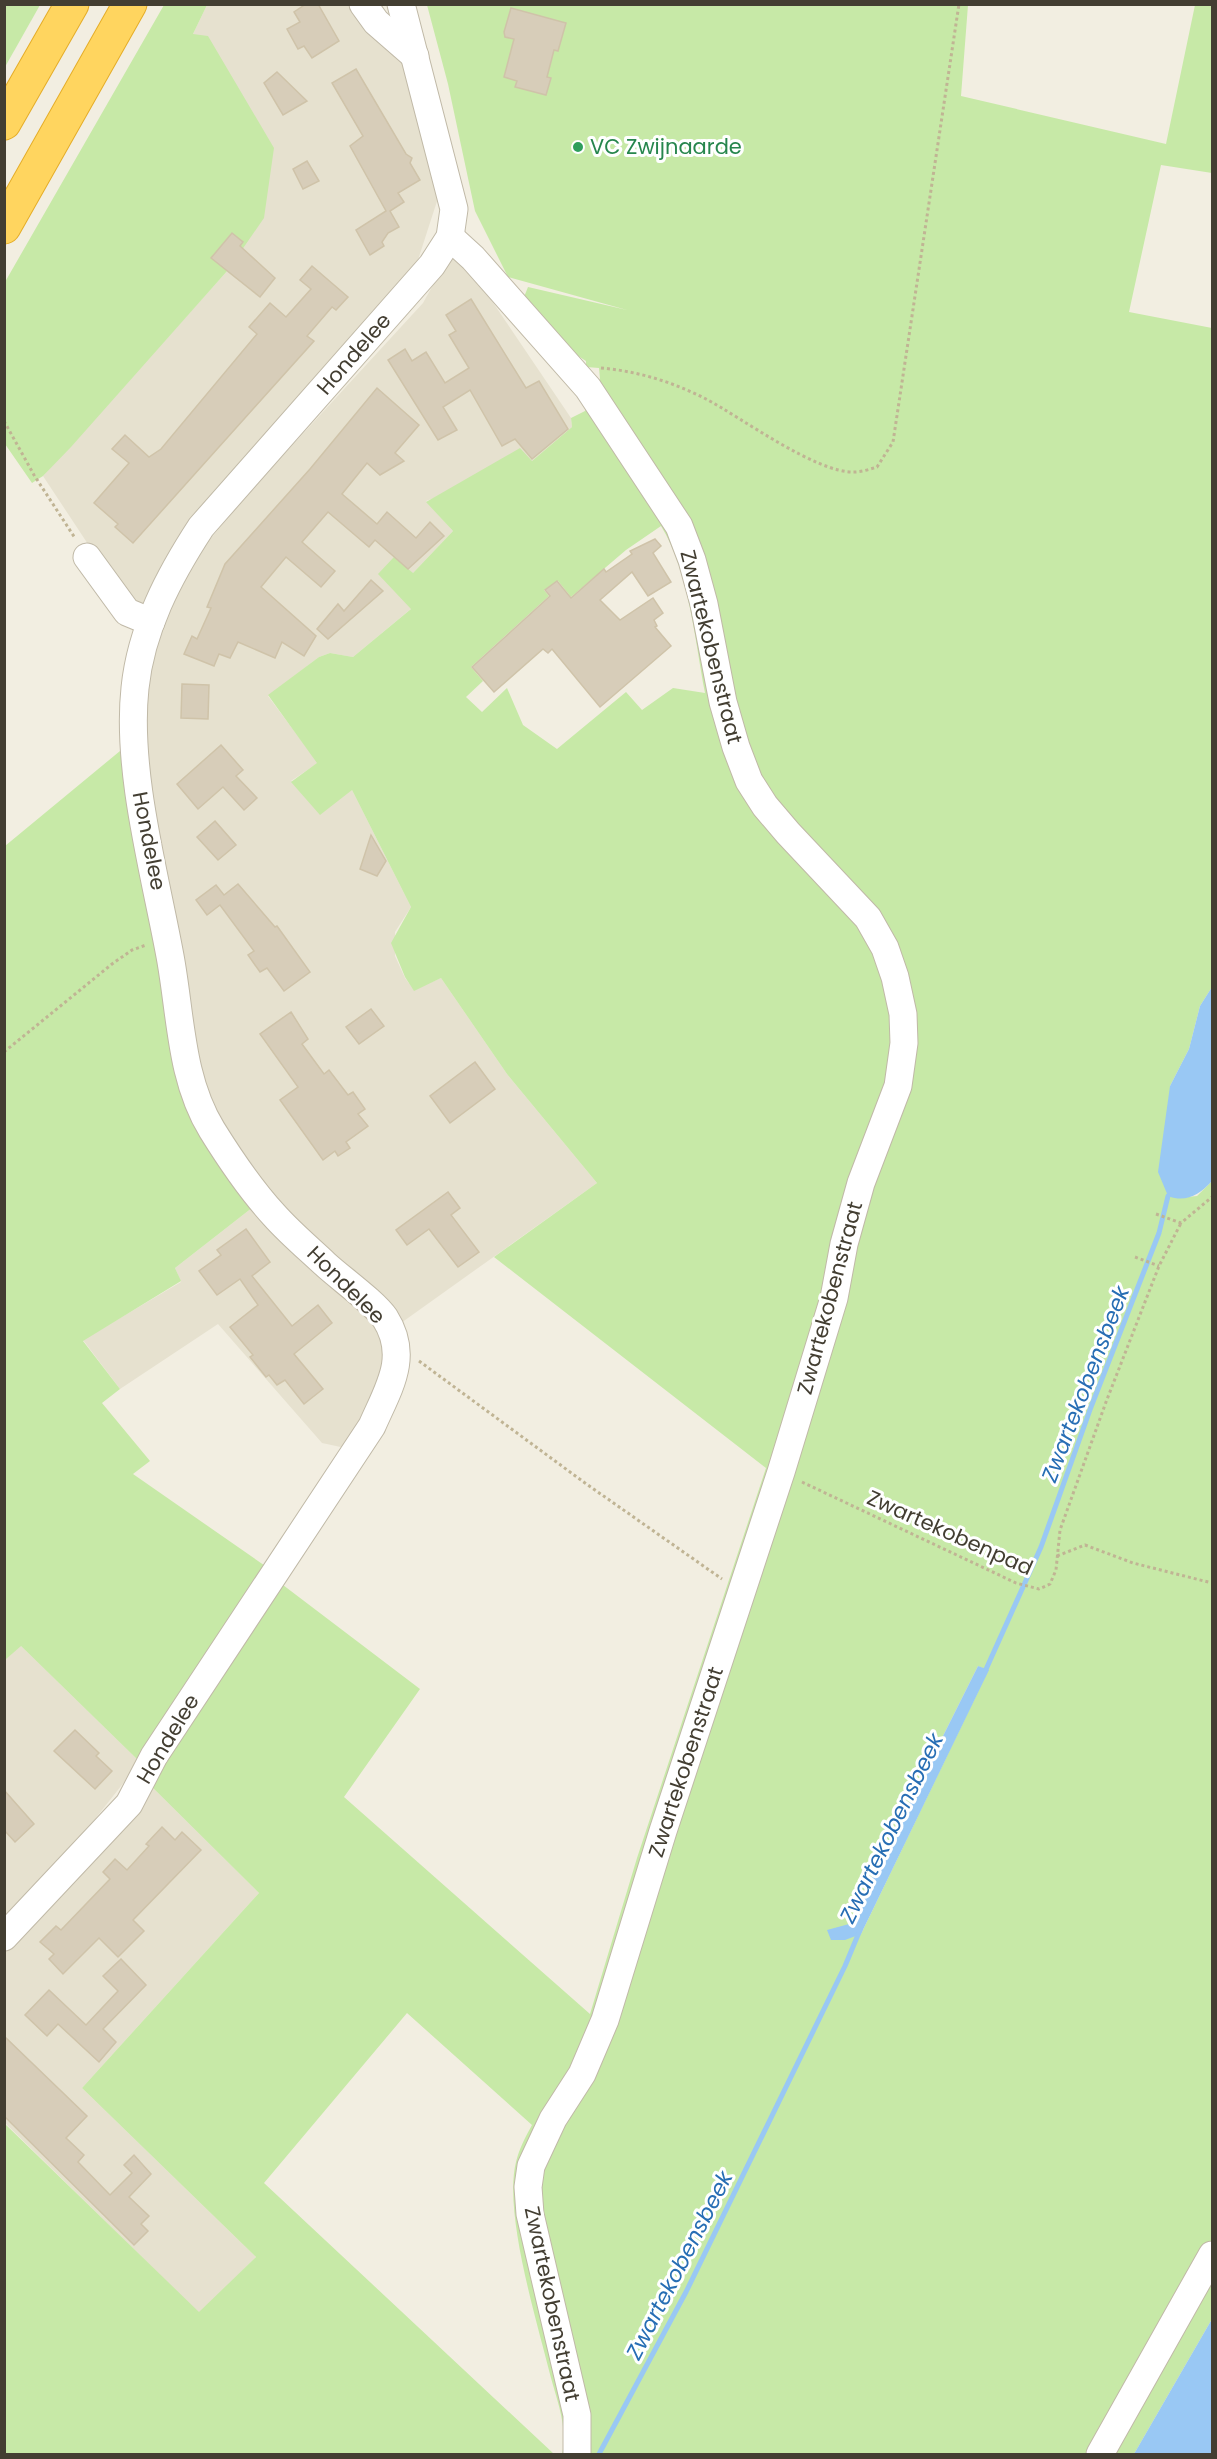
<svg xmlns="http://www.w3.org/2000/svg" width="1217" height="2459" font-family="Poppins,sans-serif">
<rect width="100%" height="100%" fill="#f2eee1"/>
<g fill="#e6e1cf">
<polygon points="207,5 372,5 409,74 439,195 417,263 149,602 135,604 117,588 43,476 228,270 193,34"/>
<polygon points="453,256 463,258 571,418 572,427 532,461 426,501 453,531 413,573 412,608 353,657 330,653 319,657 268,696 318,763 291,781 352,790 411,907 395,932 395,956 405,978 414,990 441,978 507,1074 597,1183 401,1323 270,1196 210,1109 176,949 145,744 146,696 156,641 168,605 195,557 254,487 423,303 443,267"/>
<polygon points="257,1204 360,1308 378,1330 383,1351 384,1374 350,1449 322,1443 218,1324 120,1389 83,1340 181,1282 175,1268"/>
<polygon points="20,1645 140,1762 72,1848 5,1922 5,1660"/>
<polygon points="150,1785 259,1893 82,2088 256,2257 199,2313 5,2123 4,1951 35,1920"/>
</g>
<g fill="#c7e9a7" fill-rule="evenodd">
<polygon points="5,4 40,5 5,67 4,5"/>
<polygon points="164,5 207,5 193,34 208,36 274,148 264,218 228,270 71,447 43,476 32,483 5,444 5,282"/>
<path d="M427,5H968L961,96L1166,144L1195,5H1212V173L1161,165L1129,312L1212,328V987L1200,1006L1189,1049L1170,1086L1187,1197L1197,1196L1212,1181V2319L1134,2454H562C568,2430 558,2403 551,2378C538,2325 503,2213 516,2162C519,2149 526,2136 532,2125L407,2013L264,2183L554,2454H5L4,2123L199,2312L256,2257L82,2088L259,1893L150,1785L283,1585L420,1689L344,1797L590,2014L637,1858L766,1468L494,1257L597,1183L507,1074L441,978L414,991L405,977L391,943L411,907L352,790L320,815L291,782L317,763L268,695L319,657L330,653L353,657L411,609L378,574L394,557L413,573L453,531L426,502L520,448L532,461L572,427L571,418L585,411L600,379L599,368L586,367V361L553,340L524,297L528,287L627,310L508,277L475,211L448,84ZM661,526C689,571 695,641 705,693L673,688L642,710L626,692L557,749L523,725L507,688L482,712L466,697L483,681L471,667L549,596L544,590L558,581L571,597L626,550ZM978,1666L988,1671L861,1934L849,1924Z"/>
<polygon points="120,751 176,1054 257,1204 175,1268 181,1281 83,1341 120,1389 102,1403 150,1461 133,1474 271,1570 140,1762 21,1646 5,1660 5,846"/>
</g>
<g fill="#99c8f4">
<path d="M1212,987V1181C1199,1195 1186,1203 1168,1196L1158,1172L1170,1086L1189,1049L1200,1006Z"/>
<polygon points="978,1666 989,1670 861,1934 845,1940 831,1940 827,1930 849,1924"/>
<polygon points="1212,2319 1212,2454 1134,2454"/>
</g>
<g fill="none" stroke-linecap="round" stroke-linejoin="round">
<g stroke="#99c8f4" stroke-width="5">
<polyline points="983,1676 1041,1547 1091,1407 1159,1233 1168,1196"/>
<polyline points="599,2454 686,2292 845,1966 860,1930"/>
</g>
</g>
<g fill="#d7cdb9" stroke="#cfc3a9" stroke-width="1.5">
<polygon points="306,4 318,4 339,41 312,58 304,46 298,49 287,29 300,22 294,12"/>
<polygon points="511,8 566,23 558,51 554,50 547,77 551,78 546,95 515,87 517,81 504,77 514,39 505,37 504,32"/>
<polygon points="356,69 406,154 412,158 410,163 420,180 398,193 404,202 390,211 399,227 388,233 382,242 384,246 370,255 356,230 386,211 350,146 363,136 332,83"/>
<polygon points="277,72 307,101 283,115 264,83"/>
<polygon points="307,161 319,181 303,189 293,169"/>
<polygon points="232,233 243,242 240,246 275,278 260,297 211,258"/>
<polygon points="312,266 348,297 336,310 332,307 307,336 314,341 133,543 115,527 118,524 94,503 129,463 112,449 125,435 149,457 161,449 257,334 249,327 270,303 286,317 311,289 300,280"/>
<polygon points="471,299 526,388 539,381 568,429 532,459 515,439 502,446 470,390 443,407 457,430 438,440 388,360 405,349 412,361 426,352 445,383 469,368 449,335 456,331 446,315"/>
<polygon points="377,388 419,425 395,453 404,461 380,475 367,463 342,494 377,524 387,512 416,538 430,522 444,536 408,569 375,540 369,547 328,512 302,542 335,571 321,587 286,557 261,587 316,636 304,656 282,642 275,658 238,642 230,658 219,654 214,666 184,654 192,636 197,639 211,608 207,607 225,564 310,469"/>
<polygon points="655,539 661,546 653,553 671,582 648,596 632,572 600,600 620,620 653,598 663,613 654,620 657,626 655,627 671,646 600,707 552,649 548,653 543,649 494,692 472,667 550,596 545,590 557,581 571,598 604,569 606,572 632,554 630,551"/>
<polygon points="371,580 383,591 328,639 317,629 338,604 344,611"/>
<polygon points="182,684 209,685 208,719 181,718"/>
<polygon points="221,745 243,770 236,776 257,798 244,810 223,787 198,809 177,784"/>
<polygon points="215,821 236,845 218,860 197,837"/>
<polygon points="371,835 386,861 377,876 360,869"/>
<polygon points="238,884 275,927 277,926 310,972 284,991 267,968 260,972 248,955 254,951 220,905 207,915 196,900 216,885 224,895"/>
<polygon points="371,1009 384,1026 359,1044 346,1027"/>
<polygon points="291,1012 308,1039 302,1044 324,1074 329,1070 348,1095 353,1092 365,1109 358,1114 368,1126 346,1142 350,1148 338,1156 335,1151 323,1160 280,1100 298,1087 260,1034"/>
<polygon points="475,1062 495,1089 450,1123 430,1096"/>
<polygon points="448,1192 460,1208 451,1215 479,1252 458,1267 429,1229 407,1245 396,1230"/>
<polygon points="246,1229 270,1262 252,1276 292,1326 318,1305 332,1323 294,1354 323,1389 304,1404 285,1380 277,1385 269,1375 266,1377 250,1357 253,1355 230,1327 258,1305 240,1279 217,1295 199,1271 221,1255 217,1250"/>
<polygon points="75,1730 99,1753 96,1756 112,1771 95,1789 54,1751"/>
<polygon points="4,1790 34,1824 15,1842 4,1830"/>
<polygon points="162,1827 175,1840 182,1832 201,1850 133,1920 144,1931 118,1957 99,1938 63,1974 49,1959 54,1954 40,1942 56,1926 61,1930 110,1879 103,1872 115,1859 127,1870 149,1846 146,1844"/>
<polygon points="121,1959 146,1985 103,2029 116,2042 99,2062 58,2024 47,2036 25,2015 49,1990 86,2025 118,1991 103,1976"/>
<polygon points="4,2036 87,2116 66,2138 84,2155 78,2162 110,2195 132,2173 124,2165 134,2155 151,2174 129,2197 149,2216 141,2224 148,2231 134,2245 4,2116"/>
</g>
<g fill="none" stroke-linecap="round" stroke-linejoin="round">
<defs>
<g id="minor">
<polyline points="363,4 376,22 415,56"/>
<polyline points="450,237 473,258 588,388 679,526 692,560 704,604 723,702 736,747 749,781 765,806 788,833 868,918 885,948 895,977 903,1014 904,1043 898,1086 861,1183 844,1244 834,1298 781,1472 663,1831 605,2020 582,2074 553,2119 531,2166 528,2187 530,2214 577,2415 577,2454"/>
<polyline points="87,557 127,612 151,622"/>
<path d="M4,1937L129,1804L154,1756L372,1426C388,1389 410,1357 385,1318C374,1302 340,1278 325,1264C308,1248 290,1233 274,1215C251,1190 230,1159 212,1130C180,1078 181,1015 170,956C155,874 126,771 135,688C141,629 169,576 201,527L432,265L450,237L454,209L401,4"/>
<polyline points="1100,2454 1212,2255"/>
</g>
<g id="highway">
<polyline points="4,123 72,4"/>
<polyline points="4,227 130,4"/>
</g>
</defs>
<use href="#minor" stroke="#c0b9a7" stroke-width="29"/>
<use href="#highway" stroke="#e5ad28" stroke-width="35"/>
<g stroke="#c0b494" stroke-width="3" stroke-dasharray="3 3" stroke-linecap="butt">
<path d="M601,368C637,371 673,382 706,399C742,418 816,473 854,472C862,472 870,469 877,467L893,442L959,4"/>
<polyline points="4,421 34,475 75,538"/>
<polyline points="4,1052 112,964 132,950 146,945"/>
<polyline points="1156,1214 1181,1223 1212,1197"/>
<polyline points="1135,1257 1159,1266"/>
<polyline points="419,1361 585,1483 722,1579"/>
<polyline points="802,1482 1016,1583 1039,1589 1050,1584 1056,1570 1060,1530 1106,1402 1159,1266 1181,1223"/>
<polyline points="1057,1556 1085,1545 1133,1563 1212,1583"/>
</g>
<use href="#minor" stroke="#fff" stroke-width="27"/>
<use href="#highway" stroke="#ffd55f" stroke-width="33"/>
</g>
<circle fill="#2e9e5b" stroke="#fff" stroke-width="2" cx="578" cy="147" r="6"/>
<g text-anchor="middle" stroke-width="6" stroke-linejoin="round" paint-order="stroke">
<g font-size="21" fill="#27864d" stroke="#fff" text-anchor="start">
<text x="590" y="154">VC Zwijnaarde</text>
</g>
<g font-size="21" fill="#433e32" stroke="#fff">
<text transform="translate(354 354) rotate(-49)" y="7">Hondelee</text>
<text transform="translate(711 647) rotate(76)" y="7">Zwartekobenstraat</text>
<text transform="translate(149 841) rotate(79)" y="7">Hondelee</text>
<text transform="translate(346 1285) rotate(45)" y="7">Hondelee</text>
<text transform="translate(830 1298) rotate(-75)" y="7">Zwartekobenstraat</text>
<text transform="translate(950 1533) rotate(24)" y="7">Zwartekobenpad</text>
<text transform="translate(168 1739) rotate(-59)" y="7">Hondelee</text>
<text transform="translate(686 1762) rotate(-72)" y="7">Zwartekobenstraat</text>
<text transform="translate(552 2304) rotate(78)" y="7">Zwartekobenstraat</text>
</g>
<g font-size="22" font-style="italic" fill="#276eb4" stroke="#fff">
<text transform="translate(1085 1384) rotate(-69)" y="8">Zwartekobensbeek</text>
<text transform="translate(891 1828) rotate(-64)" y="8">Zwartekobensbeek</text>
<text transform="translate(679 2265) rotate(-63)" y="8">Zwartekobensbeek</text>
</g>
</g>
<rect width="1217" height="2459" fill="none" stroke="#433e32" stroke-width="12"/>
</svg>
